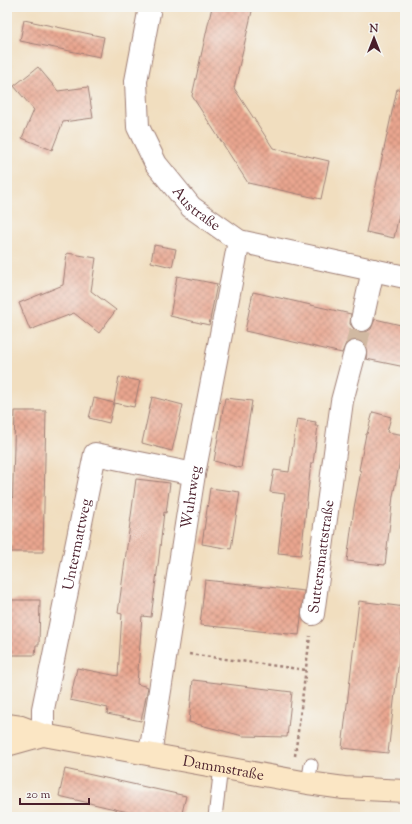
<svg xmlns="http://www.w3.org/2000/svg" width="412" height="824" font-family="'Sorts Mill Goudy',serif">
<defs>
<pattern id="building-cross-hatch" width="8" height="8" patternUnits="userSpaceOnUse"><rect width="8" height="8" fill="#e9a68f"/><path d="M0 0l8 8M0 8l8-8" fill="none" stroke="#bf8775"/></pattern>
</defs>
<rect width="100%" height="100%" fill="#f6f6f2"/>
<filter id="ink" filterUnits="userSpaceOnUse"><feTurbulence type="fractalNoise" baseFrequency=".025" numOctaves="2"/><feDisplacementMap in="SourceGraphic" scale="8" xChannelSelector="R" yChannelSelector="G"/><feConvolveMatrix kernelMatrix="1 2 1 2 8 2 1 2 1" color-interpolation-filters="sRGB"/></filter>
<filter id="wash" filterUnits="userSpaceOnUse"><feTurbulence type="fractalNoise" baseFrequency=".012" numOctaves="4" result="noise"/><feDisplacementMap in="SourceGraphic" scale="16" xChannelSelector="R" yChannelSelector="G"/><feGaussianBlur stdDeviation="0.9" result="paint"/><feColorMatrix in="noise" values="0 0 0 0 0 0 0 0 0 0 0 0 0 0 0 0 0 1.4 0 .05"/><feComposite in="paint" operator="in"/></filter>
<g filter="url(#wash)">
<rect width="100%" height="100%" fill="#f1debf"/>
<g id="blocks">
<g fill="url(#building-cross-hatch)">
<polygon points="212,7 253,7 234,88 273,148 329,161 321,199 248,183 192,96"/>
<polygon points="24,20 104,37 100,57 20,41"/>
<polygon points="38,67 58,91 88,87 93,118 63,122 52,150 22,138 34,110 14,86"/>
<polygon points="397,89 405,90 405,187 394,238 366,232"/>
<polygon points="154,245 176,249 172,267 151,262"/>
<polygon points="67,253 96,258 91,291 116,310 99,333 74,313 30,330 19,303 63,285"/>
<polygon points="177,276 217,284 209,325 170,316"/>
<polygon points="253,292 351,314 350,324 354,329 360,332 366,332 371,329 375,319 405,326 405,367 366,359 367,348 364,343 358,340 351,340 346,343 342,353 245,331"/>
<polygon points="119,377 140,381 134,407 114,403"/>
<polygon points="152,397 183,405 172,451 142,443"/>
<polygon points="94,398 114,403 109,423 89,418"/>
<polygon points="225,398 252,401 241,468 214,461"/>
<polygon points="15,411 46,411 43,552 11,552"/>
<polygon points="373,412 391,417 387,432 405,435 393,496 385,565 347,561 354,508 361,471 359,470 366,434 367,434"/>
<polygon points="297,419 316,422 315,426 318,426 313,463 311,463 301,555 278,553 285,494 270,492 274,470 289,472"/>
<polygon points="136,479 170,483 166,513 164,512 158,565 151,617 142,616 137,684 148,687 141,721 107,714 108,708 70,700 77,668 118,676 122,614 118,613"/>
<polygon points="210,488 240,492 231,549 202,544"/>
<polygon points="205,580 304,591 299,635 200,625"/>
<polygon points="7,600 40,600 39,645 36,645 35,655 7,655"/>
<polygon points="359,601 405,607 388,753 342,748"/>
<polygon points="193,680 292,692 287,737 243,736 189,722"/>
<polygon points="65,769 186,796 181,817 149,817 59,796"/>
</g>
</g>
</g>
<g filter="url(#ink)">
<use href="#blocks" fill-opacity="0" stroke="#9e7e75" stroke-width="1"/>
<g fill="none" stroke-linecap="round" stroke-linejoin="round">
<polyline stroke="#d0b8a1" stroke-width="22" stroke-dasharray="22 11" stroke-linecap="butt" points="355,352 362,320"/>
<defs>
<g id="service">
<polyline points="308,783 311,765"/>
<polyline points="215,817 221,767"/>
</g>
<g id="minor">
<path id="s1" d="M150,7L136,81L138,127L156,164L191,207L239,241L405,277"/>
<polyline points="362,320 373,270"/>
<path id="s2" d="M313,614L342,401L355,352"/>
<path id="s3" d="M43,735V709L95,454L194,474"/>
<path id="s4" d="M150,754L194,474L239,241"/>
</g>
<g id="secondary">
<path id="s5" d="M7,725L21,727L43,735L308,783L344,788L405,791"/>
<polyline points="7,745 43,735"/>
</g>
</defs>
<use href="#service" stroke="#9e7e75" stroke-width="15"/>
<use href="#minor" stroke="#9e7e75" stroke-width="24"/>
<use href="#secondary" stroke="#9e7e75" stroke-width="24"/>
<g stroke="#9e7e75" stroke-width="2.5" stroke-dasharray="3 3" stroke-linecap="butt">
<polyline points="189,654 306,670"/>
<polyline points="295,756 310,636"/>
</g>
<use href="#service" stroke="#fff" stroke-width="13"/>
<use href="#minor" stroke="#fff" stroke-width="22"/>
<use href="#secondary" stroke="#fbe6c4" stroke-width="22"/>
</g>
</g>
<g text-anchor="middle" stroke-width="4" stroke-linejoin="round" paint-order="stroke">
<g font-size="15" fill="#4a1f2b" stroke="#f6f6f2">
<text dy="5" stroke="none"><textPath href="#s1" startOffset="223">Austraße</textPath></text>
<text dy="5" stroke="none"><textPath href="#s4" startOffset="260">Wuhrweg</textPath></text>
<text dy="5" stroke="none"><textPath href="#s3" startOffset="194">Untermattweg</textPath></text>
<text dy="5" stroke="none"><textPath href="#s2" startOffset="58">Suttersmattstraße</textPath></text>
<text dy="5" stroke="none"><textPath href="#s5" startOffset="221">Dammstraße</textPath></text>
</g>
</g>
<rect width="412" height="824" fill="none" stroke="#f6f6f2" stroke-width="24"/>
<g transform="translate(374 38)" stroke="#f6f6f2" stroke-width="3" paint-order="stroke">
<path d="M0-3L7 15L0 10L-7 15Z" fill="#4a1f2b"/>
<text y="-6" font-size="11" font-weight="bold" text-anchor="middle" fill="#4a1f2b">N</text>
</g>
<path d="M20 798v6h69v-6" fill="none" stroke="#4a1f2b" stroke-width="2"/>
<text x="26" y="798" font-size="12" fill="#4a1f2b" stroke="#f6f6f2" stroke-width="3" paint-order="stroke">20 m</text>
</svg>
